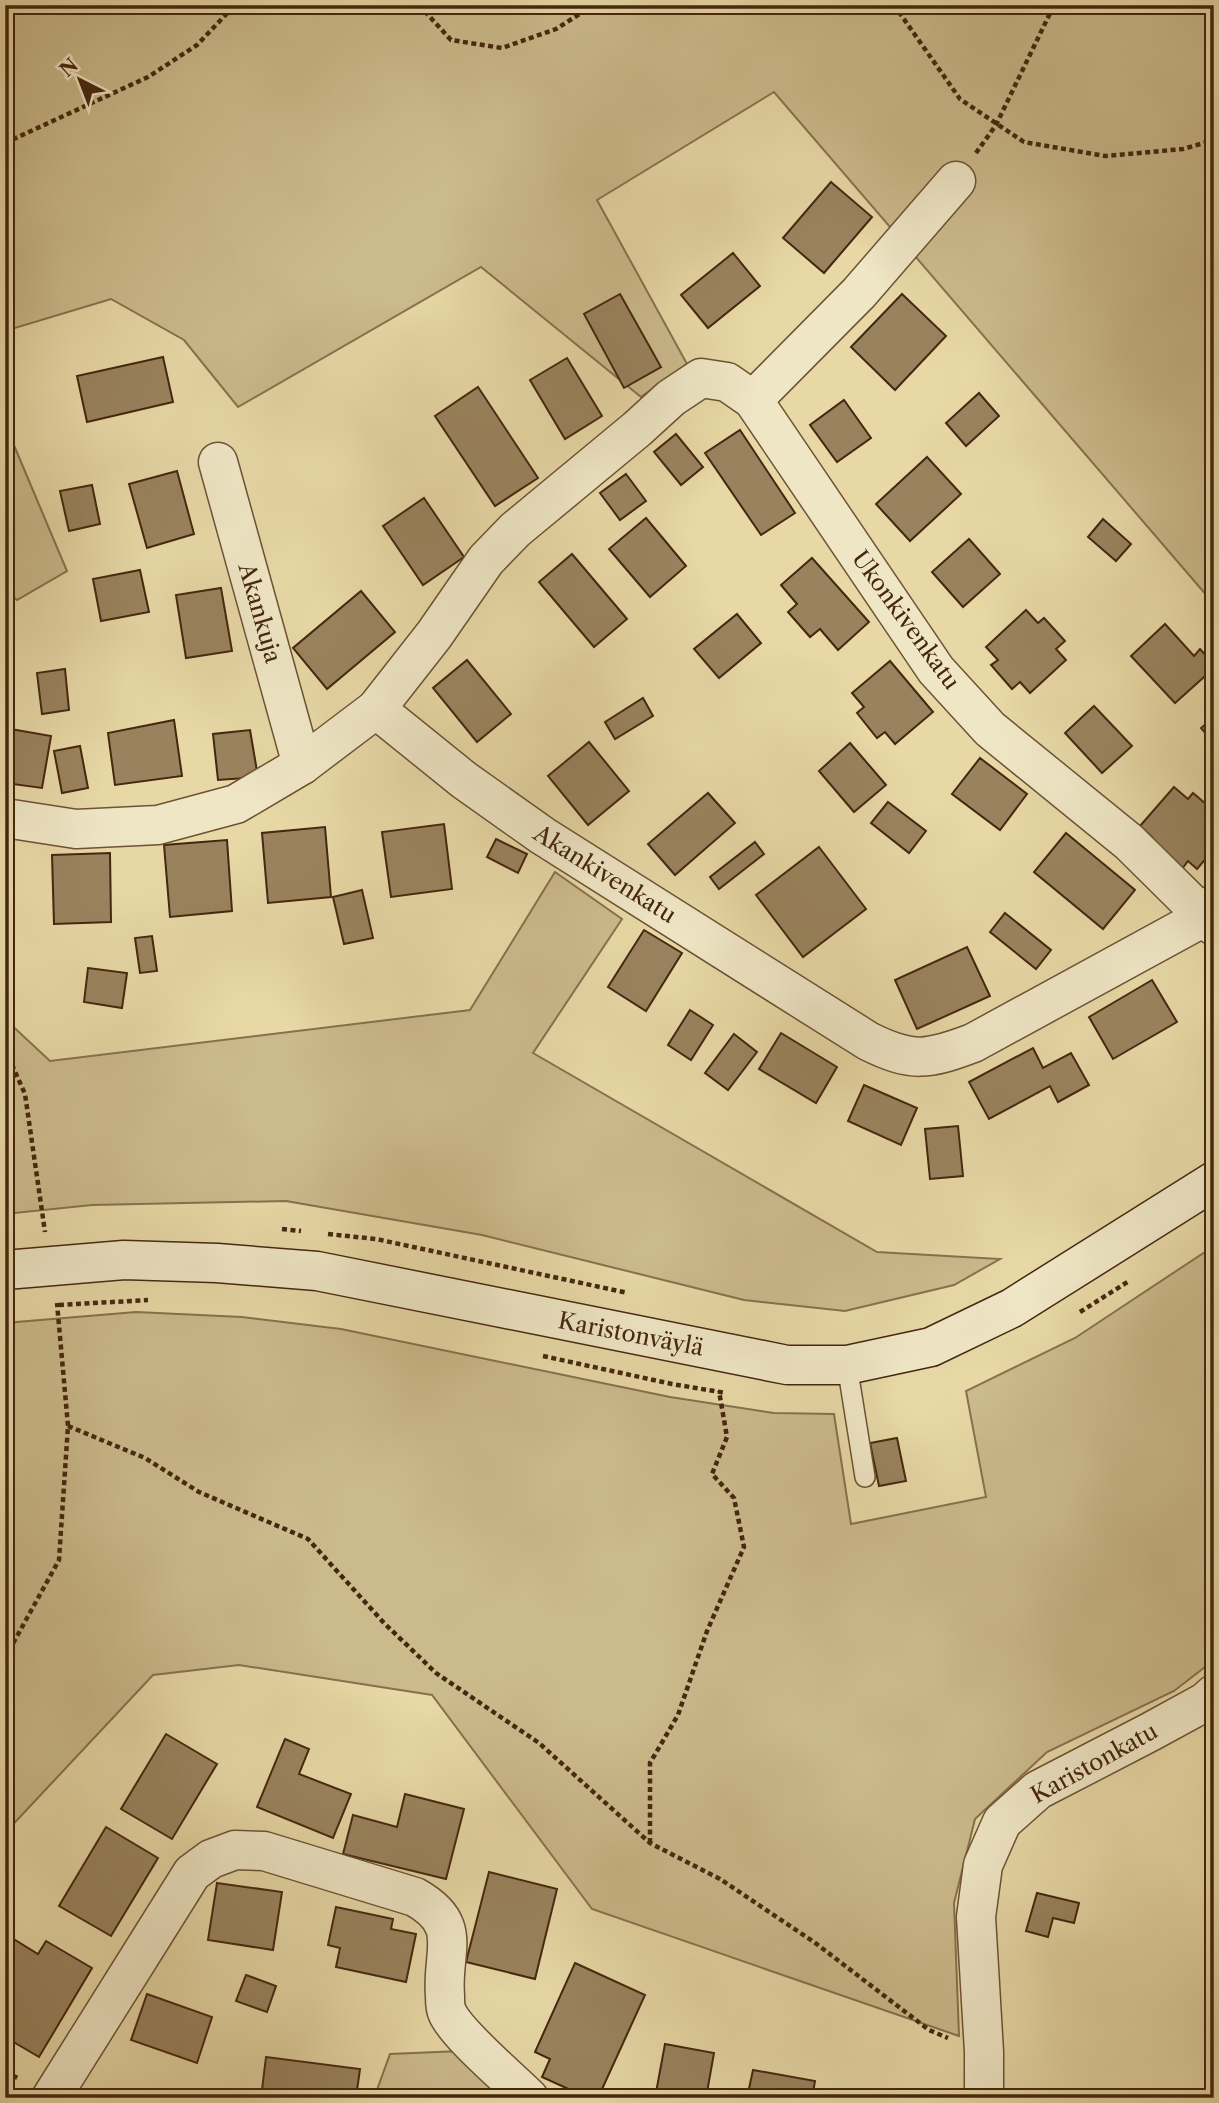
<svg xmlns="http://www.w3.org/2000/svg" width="1219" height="2103" font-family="'Libre Caslon Text',serif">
<rect width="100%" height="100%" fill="#e7d8a6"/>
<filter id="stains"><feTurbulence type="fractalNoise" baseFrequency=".00286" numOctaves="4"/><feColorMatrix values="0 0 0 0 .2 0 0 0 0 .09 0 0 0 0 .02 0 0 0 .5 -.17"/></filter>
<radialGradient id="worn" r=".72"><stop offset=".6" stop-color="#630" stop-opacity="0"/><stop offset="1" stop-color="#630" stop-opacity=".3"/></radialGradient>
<g fill="#cbba8c" stroke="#88704e" stroke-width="2">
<polygon points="5,5 1199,5 1214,11 1214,604 774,92 597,200 687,364 641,397 481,267 238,407 184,340 111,299 5,331"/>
<polygon points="5,424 67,571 17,600 5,590"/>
<polygon points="555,872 622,919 533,1053 877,1252 1000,1259 954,1285 845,1311 744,1300 482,1235 286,1201 92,1205 5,1214 5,1019 50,1061 470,1010"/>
<polygon points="1214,1246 1214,1660 1174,1691 1047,1752 975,1819 954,1903 959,2036 592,1909 432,1695 239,1665 153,1675 5,1833 5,1323 136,1312 242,1317 341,1329 670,1397 774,1413 834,1414 851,1524 986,1497 966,1391 1075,1338"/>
<polygon points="460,2051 506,2098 374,2098 390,2054"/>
</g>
<g fill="#99835e" stroke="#45260f" stroke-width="2">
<polygon points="831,182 872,217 824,273 783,238"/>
<polygon points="733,253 760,286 708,328 681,295"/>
<polygon points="620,294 661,367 624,388 584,314"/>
<polygon points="902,294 946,336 895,390 851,347"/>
<polygon points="163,357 173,402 87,422 77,376"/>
<polygon points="567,358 602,416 565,439 530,380"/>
<polygon points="478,387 538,478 495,506 435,416"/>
<polygon points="979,393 999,416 966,446 946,423"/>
<polygon points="844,400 871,438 837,462 810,425"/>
<polygon points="740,430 795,513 761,535 705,453"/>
<polygon points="676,434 703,467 681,485 654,452"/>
<polygon points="927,457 961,494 910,541 876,504"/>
<polygon points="177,471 194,534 147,548 129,484"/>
<polygon points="626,474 646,501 620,520 600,493"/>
<polygon points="92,485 100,524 69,531 60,491"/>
<polygon points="424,498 464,557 423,585 383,526"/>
<polygon points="646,518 686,566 650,597 609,549"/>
<polygon points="1103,519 1131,544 1116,561 1088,537"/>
<polygon points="969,539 1000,574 963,607 932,572"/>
<polygon points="572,554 627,619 594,647 539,582"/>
<polygon points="812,558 869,622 838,650 820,629 810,637 788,612 797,604 781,585"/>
<polygon points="140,570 149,612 101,621 93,579"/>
<polygon points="221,588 232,651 186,658 176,595"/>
<polygon points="361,591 395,632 327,689 293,648"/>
<polygon points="1026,610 1038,623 1044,618 1065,641 1056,649 1066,660 1030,693 1020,682 1012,689 991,665 998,660 986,647"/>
<polygon points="737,614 761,643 719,678 694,649"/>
<polygon points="1165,624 1194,656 1200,649 1214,664 1214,668 1175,703 1131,656"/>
<polygon points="467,660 511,714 477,742 433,688"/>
<polygon points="890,661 933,712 895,744 885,732 877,738 857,713 864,707 852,693"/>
<polygon points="65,669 69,710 42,714 37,673"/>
<polygon points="643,698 653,716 615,739 605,722"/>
<polygon points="1094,706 1132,746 1102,773 1065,733"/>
<polygon points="1214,717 1214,743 1201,728"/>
<polygon points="174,720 182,776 115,785 108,733"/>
<polygon points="5,728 51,736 42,788 5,783"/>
<polygon points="250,730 258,777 218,780 213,734"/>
<polygon points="589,742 629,791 588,825 548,776"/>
<polygon points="850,743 886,785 854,812 819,771"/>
<polygon points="80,746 88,788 62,793 54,751"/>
<polygon points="980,758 1027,794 1000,830 952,794"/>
<polygon points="1174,787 1188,799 1193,793 1214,811 1214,849 1197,869 1188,861 1182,869 1149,841 1152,837 1140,826"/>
<polygon points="708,793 735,823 675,875 648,844"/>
<polygon points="888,802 926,831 909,853 871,823"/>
<polygon points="444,824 452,889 391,897 382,832"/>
<polygon points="325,827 331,897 268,903 262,833"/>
<polygon points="1066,833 1135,890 1103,929 1034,872"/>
<polygon points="496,839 527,854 518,873 487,857"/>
<polygon points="227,840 232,911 170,917 164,845"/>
<polygon points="755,842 764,854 719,889 710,877"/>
<polygon points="819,847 866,909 803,957 756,895"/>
<polygon points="110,853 111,922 54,924 52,855"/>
<polygon points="362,890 373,938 344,944 333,897"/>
<polygon points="1005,913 1051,950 1036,969 990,932"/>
<polygon points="644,930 682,953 646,1011 608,987"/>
<polygon points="152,936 157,971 140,973 135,938"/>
<polygon points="967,947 990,996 917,1029 895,980"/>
<polygon points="88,968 127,973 122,1008 84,1002"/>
<polygon points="1152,980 1177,1022 1113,1059 1089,1017"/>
<polygon points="690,1010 713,1025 691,1060 668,1045"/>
<polygon points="781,1033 837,1067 816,1103 759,1069"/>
<polygon points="734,1034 757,1052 728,1090 705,1073"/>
<polygon points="1033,1048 1043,1068 1071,1053 1089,1085 1058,1102 1050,1086 989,1119 969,1082"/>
<polygon points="864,1085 917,1108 901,1145 848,1121"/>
<polygon points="958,1126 963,1176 930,1179 925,1129"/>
<polygon points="897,1438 906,1481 879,1486 870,1443"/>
<polygon points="166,1734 217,1764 172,1839 121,1809"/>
<polygon points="285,1739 309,1749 299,1774 351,1794 333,1838 257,1807"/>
<polygon points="405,1794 464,1809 446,1879 343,1854 353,1815 397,1827"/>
<polygon points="106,1827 158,1858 111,1936 59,1906"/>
<polygon points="489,1872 557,1889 535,1979 466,1962"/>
<polygon points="217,1883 282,1892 273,1950 208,1940"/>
<polygon points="1037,1893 1079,1903 1074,1923 1053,1918 1048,1937 1026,1931"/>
<polygon points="336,1907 393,1919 391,1929 416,1934 406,1982 336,1967 340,1948 328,1945"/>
<polygon points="12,1938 38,1954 46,1941 92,1968 39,2057 5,2037 5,1950"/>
<polygon points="575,1963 645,1995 598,2098 588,2098 542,2077 550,2059 535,2052"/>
<polygon points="246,1975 276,1986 267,2012 236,2001"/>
<polygon points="147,1994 212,2017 197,2063 131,2040"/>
<polygon points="665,2044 714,2053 706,2098 655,2098"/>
<polygon points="266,2057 360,2069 356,2098 261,2098"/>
<polygon points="753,2070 815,2081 812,2098 747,2098"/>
<polygon points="1027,2090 1079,2091 1079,2098 1027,2098"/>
</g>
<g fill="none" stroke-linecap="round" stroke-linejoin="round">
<defs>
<polyline id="lane" points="847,1365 865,1477"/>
<g id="street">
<polyline points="753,400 859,293 956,181"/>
<polyline points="218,462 302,765"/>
<polyline points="376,709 434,635 486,560 515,530 637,429 671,398 701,378 727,382 753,400 936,670 990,729 1129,842 1214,926"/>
<path d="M5,818L76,829L158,825L236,804L302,765L376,709L464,780L543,836L868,1041C912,1063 928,1060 973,1043L1204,917L1214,904"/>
<path d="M51,2098L192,1873L211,1859L235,1850L264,1851L415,1897C465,1925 441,1951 445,1996C445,2001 445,2008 447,2012C456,2034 510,2079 529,2098"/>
<polyline points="984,2098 984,2052 976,1917 983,1865 1002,1822 1038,1790 1150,1732 1205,1702 1214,1694"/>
</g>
<polyline id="secondary" points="5,1270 124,1260 217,1263 317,1271 787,1365 847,1365 931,1347 1012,1308 1214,1181"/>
</defs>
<use href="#lane" stroke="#6e5235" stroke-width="22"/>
<use href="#street" stroke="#6e5235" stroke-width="41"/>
<use href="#secondary" stroke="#45260f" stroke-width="41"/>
<g stroke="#45260f" stroke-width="4.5" stroke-dasharray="5 3.5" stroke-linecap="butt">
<polyline points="419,5 451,40 502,48 556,29 594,5"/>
<polyline points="894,5 960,99 1024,142 1105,156 1183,149 1214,140"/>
<polyline points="5,143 148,77 197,45 235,5"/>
<polyline points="976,153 996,125 1054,5"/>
<polyline points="5,1049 25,1094 45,1232"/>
<polyline points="282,1229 301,1231"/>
<polyline points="328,1234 376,1239 628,1293"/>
<polyline points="59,1305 148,1300"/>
<polyline points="1080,1312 1129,1281"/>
<polyline points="543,1356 672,1384 726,1393"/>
<polyline points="68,1426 145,1458 199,1492 308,1539 384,1623 436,1673 539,1743 650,1843 720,1879 814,1942 929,2030 948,2038"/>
<polyline points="5,1658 59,1560 68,1426 57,1303"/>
<polyline points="650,1843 650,1763 678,1715 707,1631 744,1547 734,1498 712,1474 727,1437 719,1391"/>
<polyline points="5,2072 20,2079"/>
</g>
<use href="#lane" stroke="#efe6c5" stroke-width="19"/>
<use href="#street" stroke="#efe6c5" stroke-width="38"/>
<use href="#secondary" stroke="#efe6c5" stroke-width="38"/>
</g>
<g text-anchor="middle" stroke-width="5" stroke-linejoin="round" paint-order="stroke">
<g font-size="23" fill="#45260f" stroke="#efe6c5">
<text transform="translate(260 613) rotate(74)" y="8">Akankuja</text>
<text transform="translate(906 620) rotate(54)" y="8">Ukonkivenkatu</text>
<text transform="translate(605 874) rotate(32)" y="8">Akankivenkatu</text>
<text transform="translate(631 1334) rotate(11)" y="8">Karistonväylä</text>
<text transform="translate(1094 1763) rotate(-29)" y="8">Karistonkatu</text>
</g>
</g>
<rect width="1219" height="2103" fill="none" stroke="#e7d8a6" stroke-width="28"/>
<rect x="7" y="7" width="1205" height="2089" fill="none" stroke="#45260f" stroke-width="3.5"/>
<rect x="14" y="14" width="1191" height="2075" fill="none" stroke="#45260f" stroke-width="2"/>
<g transform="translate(80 80) rotate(318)" stroke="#efe6c5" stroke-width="5" paint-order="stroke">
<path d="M0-5L12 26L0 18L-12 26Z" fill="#45260f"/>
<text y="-10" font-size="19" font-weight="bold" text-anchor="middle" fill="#45260f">N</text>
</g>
<rect width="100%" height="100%" filter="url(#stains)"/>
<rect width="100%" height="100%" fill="url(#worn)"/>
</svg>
